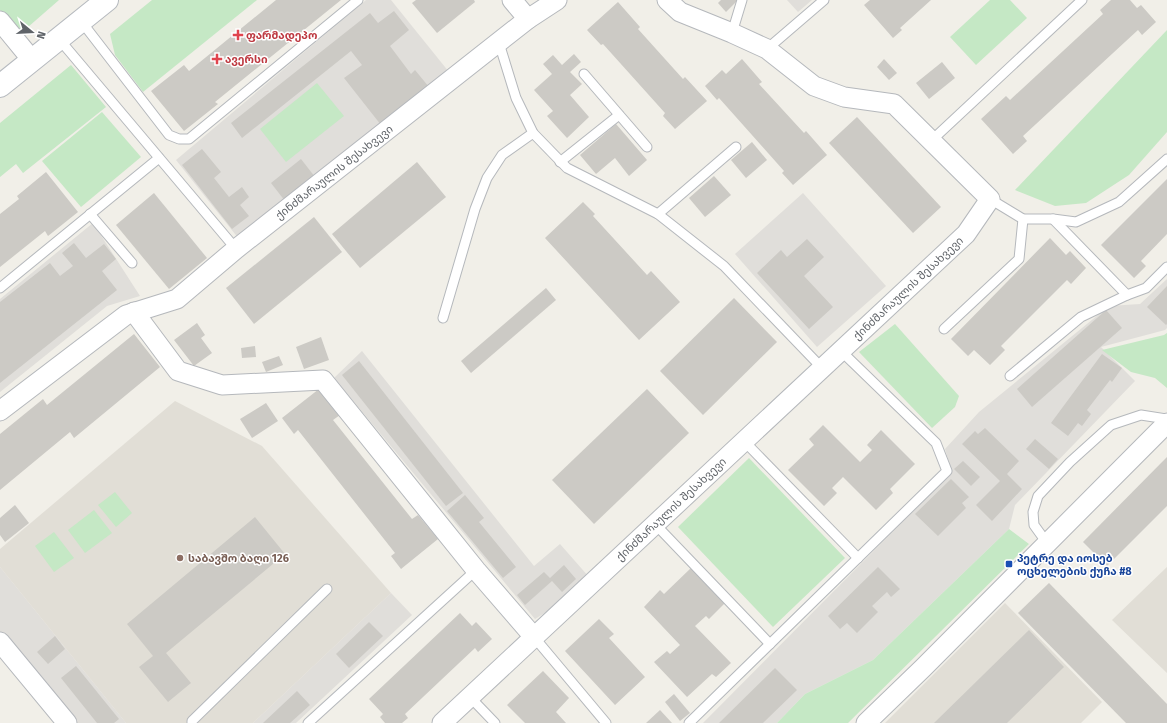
<svg xmlns="http://www.w3.org/2000/svg" width="1167" height="723" font-family="'Fira Sans','Noto Sans Georgian',sans-serif">
<rect width="100%" height="100%" fill="#f1efe8"/>
<g fill="#e0deda">
<polygon points="366,0 391,0 449,72 239,239 176,160"/>
<polygon points="787,0 812,0 798,12"/>
<polygon points="803,193 886,286 817,347 735,254"/>
<polygon points="93,223 140,296 107,306 0,392 0,299"/>
<polygon points="1167,279 1167,328 1165,330 1101,347 1135,381 1015,505 1009,529 873,660 805,694 777,723 703,723 952,472 945,449 979,412 1109,306 1140,304"/>
<polygon points="362,351 534,566 560,544 589,577 564,601 535,619 334,378"/>
<polygon points="0,567 126,723 73,723 0,637"/>
<polygon points="391,593 412,615 296,723 253,723"/>
</g>
<g fill="#e1ded6">
<polygon points="175,401 262,446 391,593 253,723 126,723 0,567 0,549"/>
<polygon points="1167,567 1167,673 1112,620"/>
<polygon points="1005,603 1102,702 1081,723 885,723"/>
</g>
<g fill="#c5e8c5">
<polygon points="0,0 59,0 20,34 0,10"/>
<polygon points="152,0 257,0 143,92 115,55 110,34"/>
<polygon points="990,0 1010,0 1027,18 976,65 950,37"/>
<polygon points="1167,30 1167,132 1129,175 1086,203 1055,206 1015,190"/>
<polygon points="71,65 106,107 23,173 16,164 0,177 0,123"/>
<polygon points="317,83 344,116 286,162 260,129"/>
<polygon points="102,112 141,157 81,207 42,161"/>
<polygon points="895,324 959,396 955,407 932,428 859,352"/>
<polygon points="1167,333 1167,388 1155,378 1131,372 1102,350 1164,335"/>
<polygon points="749,458 845,558 773,627 678,527"/>
<polygon points="115,492 132,513 116,527 98,505"/>
<polygon points="94,510 112,533 85,553 68,530"/>
<polygon points="1009,529 1029,544 848,723 777,723 805,694 873,660"/>
<polygon points="54,532 74,558 54,572 35,546"/>
</g>
<g fill="#cccac5">
<polygon points="276,0 341,0 215,102 218,104 184,131 151,91 184,65 189,71"/>
<polygon points="416,0 474,0 475,2 437,33 412,3"/>
<polygon points="721,0 738,0 726,12 718,3"/>
<polygon points="870,0 931,0 900,28 902,30 893,38 864,5"/>
<polygon points="1111,0 1130,0 1137,8 1141,5 1156,22 1142,35 1138,30 1023,136 1027,141 1013,154 981,119 1006,96 1010,100 1103,14 1100,10"/>
<polygon points="618,2 640,27 638,29 683,79 685,77 707,101 675,129 663,116 665,113 603,44 601,45 587,30"/>
<polygon points="394,11 409,30 390,46 411,74 415,70 429,87 381,125 344,78 362,65 351,51 242,138 231,123 370,13 378,23"/>
<polygon points="574,54 581,62 570,72 582,84 570,95 589,117 567,138 547,116 553,111 534,90 552,74 543,64 553,55 562,65"/>
<polygon points="742,59 762,82 759,84 804,133 806,131 827,155 793,185 782,173 784,171 719,98 717,100 705,86 722,70 726,74"/>
<polygon points="884,59 897,73 889,80 877,67"/>
<polygon points="942,62 955,78 929,99 916,83"/>
<polygon points="857,117 941,207 913,233 829,143"/>
<polygon points="616,124 647,160 629,176 615,158 596,174 580,155"/>
<polygon points="752,142 767,160 746,178 731,160"/>
<polygon points="202,149 221,172 214,178 229,197 242,187 249,197 240,205 249,216 232,229 182,165"/>
<polygon points="301,159 315,177 285,201 271,183"/>
<polygon points="417,162 446,197 360,268 332,234"/>
<polygon points="46,172 78,212 48,236 45,231 0,267 0,214 19,199 17,196"/>
<polygon points="714,176 731,195 705,217 689,198"/>
<polygon points="1167,179 1167,234 1141,261 1146,266 1134,278 1101,245"/>
<polygon points="154,193 207,258 169,289 116,225"/>
<polygon points="583,202 595,214 593,216 647,275 651,271 680,302 639,340 545,238"/>
<polygon points="314,217 342,252 254,324 226,288"/>
<polygon points="1050,238 1066,255 1070,251 1086,268 1071,284 1067,280 1001,346 1005,350 990,365 974,350 968,356 951,339"/>
<polygon points="807,239 824,257 804,276 833,307 809,329 757,273 781,250 787,257"/>
<polygon points="74,243 86,258 104,244 116,259 102,271 117,290 0,383 0,302 50,263 60,276 73,266 62,253"/>
<polygon points="1167,286 1167,324 1166,325 1147,307"/>
<polygon points="546,288 556,300 471,373 461,361"/>
<polygon points="734,298 777,342 703,415 660,371"/>
<polygon points="1106,310 1122,328 1032,407 1017,389"/>
<polygon points="197,323 205,335 201,338 212,353 194,366 174,340"/>
<polygon points="134,334 160,367 74,438 70,432 0,490 0,434 43,399 47,405"/>
<polygon points="321,337 329,360 304,369 296,347"/>
<polygon points="255,346 256,357 242,358 241,348"/>
<polygon points="1102,354 1122,368 1112,382 1110,380 1087,410 1091,414 1082,426 1078,423 1068,436 1051,423"/>
<polygon points="279,356 283,365 266,372 262,362"/>
<polygon points="359,361 463,493 446,506 342,375"/>
<polygon points="319,389 340,415 333,420 412,519 418,515 438,539 401,569 391,556 395,553 298,430 294,434 282,418"/>
<polygon points="647,389 689,433 594,524 552,480"/>
<polygon points="266,403 278,421 252,438 240,419"/>
<polygon points="823,425 860,462 872,450 867,445 881,430 915,464 890,489 893,493 876,510 843,477 832,488 837,493 824,506 788,470 814,445 809,439"/>
<polygon points="985,428 1019,461 1007,474 1022,489 992,521 976,505 1000,481 962,444 975,431 978,434"/>
<polygon points="1035,439 1058,459 1049,469 1026,449"/>
<polygon points="1167,457 1167,506 1107,566 1083,542"/>
<polygon points="963,461 980,477 971,486 954,469"/>
<polygon points="951,479 969,497 962,503 966,508 938,536 915,514"/>
<polygon points="465,495 484,518 479,522 516,567 503,578 447,511"/>
<polygon points="15,505 29,523 5,542 0,535 0,518"/>
<polygon points="255,517 285,554 166,653 191,683 168,702 139,667 153,656 127,624"/>
<polygon points="564,565 576,579 562,592 552,581 525,605 517,595 544,572 550,578"/>
<polygon points="878,567 900,589 891,597 887,592 872,606 878,612 857,633 847,623 840,629 828,616"/>
<polygon points="691,568 725,603 709,619 706,616 695,626 731,663 716,677 712,674 687,697 654,662 667,651 670,654 680,645 644,607 660,590 664,594"/>
<polygon points="1049,583 1167,704 1167,723 1126,723 1018,613"/>
<polygon points="460,613 472,626 476,622 492,639 478,652 475,648 405,714 408,718 402,723 385,723 380,717 383,714 369,699"/>
<polygon points="599,619 614,634 609,638 645,677 615,705 565,651"/>
<polygon points="369,622 383,636 349,668 336,654"/>
<polygon points="1029,630 1064,667 1007,723 934,723"/>
<polygon points="55,636 65,649 48,664 37,652"/>
<polygon points="76,666 119,719 114,723 97,723 61,678"/>
<polygon points="775,668 797,690 763,723 719,723"/>
<polygon points="543,671 569,698 556,712 566,723 525,723 507,705"/>
<polygon points="297,691 310,705 290,723 263,723"/>
<polygon points="674,694 690,713 680,721 665,702"/>
<polygon points="660,710 672,723 646,723"/>
</g>
<g fill="none" stroke-linecap="round" stroke-linejoin="round">
<defs>
<g id="lane">
<polyline points="81,21 169,135 179,139 189,139 358,0"/>
<polyline points="732,33 742,0"/>
<polyline points="59,39 236,249"/>
<polyline points="499,43 516,98 533,133 567,168 658,214 724,266 822,368"/>
<polyline points="767,49 824,0"/>
<polyline points="584,74 647,147"/>
<polyline points="931,141 1082,0"/>
<polyline points="560,162 619,115"/>
<polyline points="990,199 1023,219 1053,219 1076,222 1119,202 1167,159"/>
<polyline points="90,214 132,263"/>
<polyline points="658,214 736,147"/>
<polyline points="1053,219 1127,295"/>
<polyline points="0,288 159,158"/>
<polyline points="443,318 475,209 487,178 502,155 533,133"/>
<polyline points="944,329 1019,259 1023,219"/>
<polyline points="1010,376 1081,317 1127,295 1146,288 1167,267"/>
<polyline points="744,441 858,558"/>
<polyline points="655,524 770,644"/>
<polyline points="1047,543 1034,525 1033,512 1038,496 1070,462 1111,425 1141,415 1167,419"/>
<polyline points="534,637 606,723"/>
<polyline points="470,697 495,723"/>
<polyline points="192,723 192,721 327,589"/>
<polyline points="308,723 476,570"/>
<polyline points="689,723 947,471 936,443 841,351"/>
</g>
<g id="street">
<polyline points="512,0 528,19"/>
<polyline points="0,21 32,60"/>
<polyline points="134,312 178,371 222,385 323,380 476,570 534,637"/>
<polyline points="0,411 126,315 177,299 236,249 528,19 557,0"/>
<polyline points="0,642 67,723"/>
<polyline points="442,723 966,234 990,199 894,104 844,97 814,86 767,49 732,33 680,12 667,0"/>
<polyline points="866,723 923,668 1167,423"/>
</g>
<polyline id="secondary" points="0,86 107,0"/>
</defs>
<use href="#lane" stroke="#b5b8bc" stroke-width="11"/>
<use href="#street" stroke="#b5b8bc" stroke-width="21"/>
<use href="#secondary" stroke="#b6babf" stroke-width="24"/>
<use href="#lane" stroke="#fff" stroke-width="9"/>
<use href="#street" stroke="#fff" stroke-width="19"/>
<use href="#secondary" stroke="#fff" stroke-width="22"/>
</g>
<g fill="#e0444e" stroke="#fff" stroke-width="1.5">
<path d="M236 29h4v4h4v4h-4v4h-4v-4h-4v-4h4z"/>
<path d="M215 53h4v4h4v4h-4v4h-4v-4h-4v-4h4z"/>
</g>
<circle fill="#8d6e63" stroke="#fff" stroke-width="1.5" cx="180" cy="558" r="4"/>
<rect fill="#1a4fb4" stroke="#fff" stroke-width="1.5" x="1005" y="560" width="8" height="8" rx="2"/>
<g text-anchor="middle" stroke-width="3" stroke-linejoin="round" paint-order="stroke">
<g font-size="11" font-weight="bold" fill="#be3a42" stroke="#fff" text-anchor="start">
<text x="246" y="39">ფარმადეპო</text>
<text x="225" y="63">ავერსი</text>
</g>
<g font-size="11" fill="#5f6368" stroke="#fff">
<text transform="translate(334 172) rotate(-38)" y="4">ქინძმარაულის შესახვევი</text>
<text transform="translate(908 288) rotate(-43)" y="4">ქინძმარაულის შესახვევი</text>
<text transform="translate(671 509) rotate(-43)" y="4">ქინძმარაულის შესახვევი</text>
</g>
<g font-size="11" font-weight="bold" fill="#785e54" stroke="#fff" text-anchor="start">
<text x="188" y="562">საბავშო ბაღი 126</text>
</g>
<g font-size="11" font-weight="bold" fill="#164399" stroke="#fff" text-anchor="start">
<text x="1017" y="562">პეტრე და იოსებ<tspan x="1017" dy="13">ოცხელების ქუჩა #8</tspan></text>
</g>
</g>
<g transform="translate(32 32) rotate(108)" stroke="#ffffff" stroke-width="3" paint-order="stroke">
<path d="M0-3L7 15L0 10L-7 15Z" fill="#5f6368"/>
<text y="-6" font-size="11" font-weight="bold" text-anchor="middle" fill="#5f6368">N</text>
</g>
</svg>
